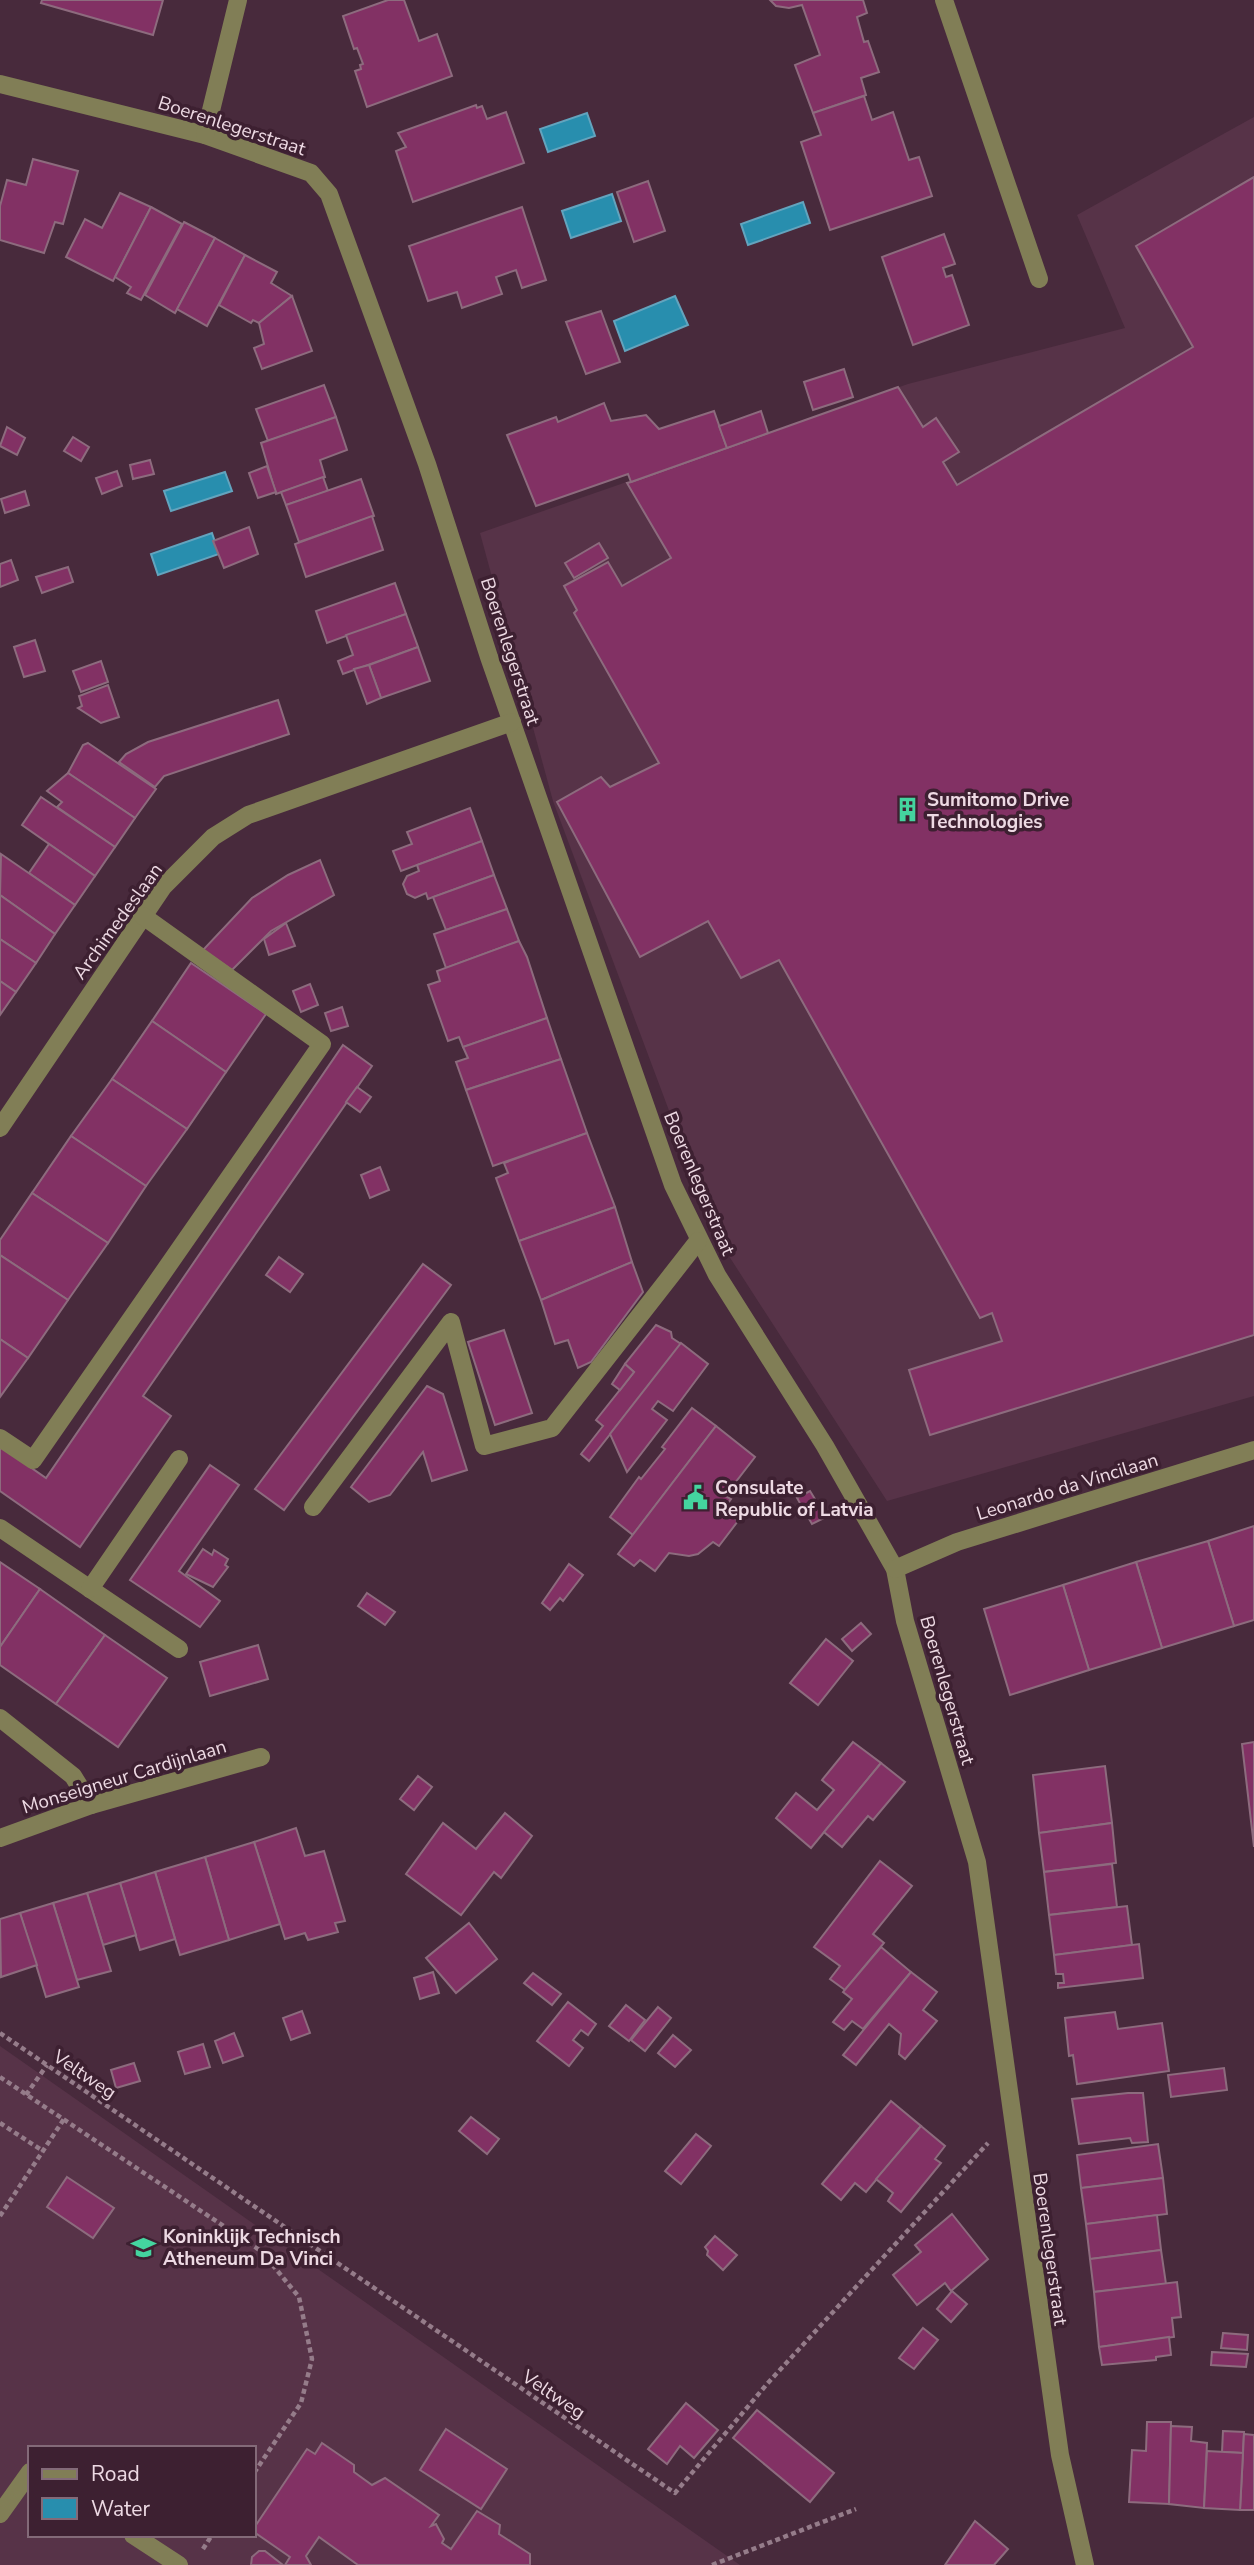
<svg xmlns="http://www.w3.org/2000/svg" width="1254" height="2565" font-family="'Nunito Sans',sans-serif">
<rect width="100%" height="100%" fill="#482a3c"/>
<g fill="#573348" fill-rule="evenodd">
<polygon points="1254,117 1254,1396 887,1501 716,1236 553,801 480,533 908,384 1125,328 1077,215"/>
<path d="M0,2046L740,2565H0ZM30,2448H254V2535H30Z"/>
</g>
<g fill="#288eae" stroke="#63a4be" stroke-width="2">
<polygon points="587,113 595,136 548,152 540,129"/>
<polygon points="612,194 621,221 571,238 562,211"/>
<polygon points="803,202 810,223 748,245 741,224"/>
<polygon points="675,296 688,325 625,351 614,321"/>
<polygon points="225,472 232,491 171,511 164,491"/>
<polygon points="212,533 219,554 158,575 151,554"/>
</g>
<g fill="#823164" stroke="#8d6b7e" stroke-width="2">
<polygon points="42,0 163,0 153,35 41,3"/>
<polygon points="388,0 404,0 419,41 437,34 452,76 367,107 355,71 361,69 360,65 363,64 357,48 354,49 343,16"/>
<polygon points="770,0 863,0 867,13 857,17 864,42 868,41 879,72 861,78 866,95 813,113 795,65 820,55 802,5 789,8 776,6"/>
<polygon points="864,96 872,120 893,112 909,160 919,157 932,196 830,230 801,142 821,135 813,113"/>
<polygon points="476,105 477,108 482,106 487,119 506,112 524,163 413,202 396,151 406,147 398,133"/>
<polygon points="33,159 78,171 63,224 55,222 44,253 0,240 0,206 7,180 26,185"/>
<polygon points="1254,177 1254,1335 930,1435 909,1370 1002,1341 992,1313 980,1318 779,960 741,978 708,921 640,957 557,802 601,777 610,787 659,763 574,613 577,610 564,586 608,562 622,586 671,558 627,483 631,482 898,387 923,427 936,418 959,452 943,462 957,485 1193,347 1136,246"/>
<polygon points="648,181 665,231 634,242 617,192"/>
<polygon points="120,193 151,207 113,281 66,257 85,219 102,228"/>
<polygon points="151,207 182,224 141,300 127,293 131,287 115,277"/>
<polygon points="522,207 546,280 522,288 516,270 496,277 502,294 462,308 457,292 428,301 409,246"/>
<polygon points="184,222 215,238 175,313 145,295"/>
<polygon points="944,234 955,264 943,268 946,277 952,275 969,325 913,345 882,257"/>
<polygon points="215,238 245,255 207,326 177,309"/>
<polygon points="245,255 277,272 271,283 292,296 259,323 253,320 251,323 219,305"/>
<polygon points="292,296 312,351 262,369 254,348 264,344 259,323"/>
<polygon points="601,311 620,362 586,374 566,322"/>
<polygon points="844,369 853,397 813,410 804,382"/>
<polygon points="324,385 336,417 268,441 256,409"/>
<polygon points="604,403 611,421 646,415 659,429 714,411 727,448 631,482 628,474 536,506 507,435 556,417 558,422"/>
<polygon points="761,411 768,433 727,448 719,426"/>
<polygon points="336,417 347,450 320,460 325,477 276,494 261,443"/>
<polygon points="7,427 25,438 17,455 0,446"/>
<polygon points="73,437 89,447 81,461 64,451"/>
<polygon points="150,460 154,474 133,479 130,465"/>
<polygon points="267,466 276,492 258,498 249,473"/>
<polygon points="117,471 122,486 102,494 96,478"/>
<polygon points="323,477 328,491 286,505 281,492"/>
<polygon points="361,479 374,516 299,542 286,505"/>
<polygon points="25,491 29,505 5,513 1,499"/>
<polygon points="372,516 383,550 306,577 295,544"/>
<polygon points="249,527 258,554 224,568 213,541"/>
<polygon points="599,543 608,558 574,578 565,563"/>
<polygon points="11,560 18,580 0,587 0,564"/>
<polygon points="68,567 73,582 42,593 36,577"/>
<polygon points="395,583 406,614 327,643 316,611"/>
<polygon points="406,614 418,647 343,674 338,661 353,655 346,635"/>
<polygon points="35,640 45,671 24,677 14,647"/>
<polygon points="418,647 430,681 381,698 369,665"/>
<polygon points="101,661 108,682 81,692 73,671"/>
<polygon points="369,665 381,698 367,704 354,669"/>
<polygon points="108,685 119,717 101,723 78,708 82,706 79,696"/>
<polygon points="278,700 289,734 164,776 155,787 119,762 126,754 148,742"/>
<polygon points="88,743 156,789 135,818 68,773 83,745"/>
<polygon points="68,773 135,818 115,847 57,807 62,802 47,791"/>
<polygon points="41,797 115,847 95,876 22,825"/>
<polygon points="470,808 482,841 401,871 393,851 412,844 407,832"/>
<polygon points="482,841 494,875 428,899 426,893 415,898 407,894 403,884 407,876 419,871 417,865"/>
<polygon points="49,844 95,876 75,905 29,873"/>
<polygon points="1,854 75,905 55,934 0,895"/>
<polygon points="320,860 334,895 271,931 232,970 203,950 252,898 288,875"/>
<polygon points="494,875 507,909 446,930 433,897"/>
<polygon points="0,895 55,934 36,963 0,939"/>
<polygon points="507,909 519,941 446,968 434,934"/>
<polygon points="286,923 295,946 269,955 264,939"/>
<polygon points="0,939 36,963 16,992 0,981"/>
<polygon points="519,941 527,957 547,1018 463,1047 459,1037 448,1041 428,985 440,981 437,971"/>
<polygon points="191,963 266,1014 226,1072 152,1021"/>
<polygon points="0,981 16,992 0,1015"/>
<polygon points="310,984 318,1005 301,1012 293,991"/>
<polygon points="342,1007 348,1026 331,1031 325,1013"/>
<polygon points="547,1018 561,1059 466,1090 456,1062 468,1058 463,1047"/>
<polygon points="152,1021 226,1072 187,1129 112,1079"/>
<polygon points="343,1045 372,1066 143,1396 171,1416 80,1547 0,1491 0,1446 46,1478"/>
<polygon points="561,1059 587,1133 493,1166 466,1090"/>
<polygon points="112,1079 187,1129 146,1186 71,1136"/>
<polygon points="357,1087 371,1097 360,1112 346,1102"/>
<polygon points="587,1133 615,1207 519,1241 496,1178 508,1173 504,1163"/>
<polygon points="71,1136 146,1186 108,1243 32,1193"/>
<polygon points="380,1167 389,1190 370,1198 361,1175"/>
<polygon points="32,1193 108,1243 68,1300 0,1255 0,1240"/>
<polygon points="615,1207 632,1262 541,1300 519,1241"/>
<polygon points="0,1255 68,1300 28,1358 0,1339"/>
<polygon points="279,1257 303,1274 290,1292 266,1275"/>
<polygon points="632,1262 643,1292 591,1362 578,1368 568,1340 555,1344 541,1300"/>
<polygon points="423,1264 451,1285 284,1510 255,1489"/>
<polygon points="656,1325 671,1332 672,1338 681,1344 589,1461 581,1454 603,1426 596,1420 634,1372 625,1364"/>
<polygon points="504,1330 532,1413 495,1425 468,1342"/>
<polygon points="0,1339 28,1358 0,1397"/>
<polygon points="681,1343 708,1364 673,1411 658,1401 652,1409 667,1420 627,1472 610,1434"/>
<polygon points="625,1364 634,1372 620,1390 612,1384"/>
<polygon points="427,1386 443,1394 467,1470 432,1481 423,1452 390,1495 369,1502 351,1487"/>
<polygon points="692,1408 716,1426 633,1535 610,1517 639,1477 641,1479 665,1449 662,1447"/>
<polygon points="716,1426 755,1457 725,1496 731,1499 723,1510 738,1521 719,1546 713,1542 698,1554 689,1556 669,1553 655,1571 640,1560 634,1566 618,1554"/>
<polygon points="210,1465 239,1485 179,1571 220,1601 200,1627 130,1580"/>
<polygon points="810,1491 826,1517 812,1524 797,1498"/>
<polygon points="1254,1526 1254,1620 1234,1626 1208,1541"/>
<polygon points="1208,1541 1234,1626 1162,1648 1136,1562"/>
<polygon points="203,1549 212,1555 214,1550 228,1559 225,1565 228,1567 213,1587 186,1574"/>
<polygon points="0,1562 40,1589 0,1647"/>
<polygon points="1136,1562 1162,1648 1089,1670 1063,1585"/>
<polygon points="569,1564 583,1575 563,1601 560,1598 550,1610 542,1603"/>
<polygon points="1063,1585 1089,1670 1010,1695 984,1609"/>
<polygon points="40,1589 105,1635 56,1704 0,1665 0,1647"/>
<polygon points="367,1593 395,1612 385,1625 358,1606"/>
<polygon points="861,1623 871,1634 852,1651 842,1639"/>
<polygon points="105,1635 167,1678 118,1747 56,1704"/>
<polygon points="826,1639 853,1661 818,1705 790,1683"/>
<polygon points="258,1645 268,1679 210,1696 200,1662"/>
<polygon points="853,1742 881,1763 811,1848 776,1818 796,1793 817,1810 834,1790 822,1780"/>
<polygon points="1254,1742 1254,1847 1242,1744"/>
<polygon points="881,1763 905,1782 873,1820 868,1816 842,1847 824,1832"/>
<polygon points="1105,1766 1112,1823 1039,1833 1033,1775"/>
<polygon points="418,1776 432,1787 414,1810 400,1799"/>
<polygon points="505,1813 532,1836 501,1878 494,1872 461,1915 406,1874 443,1823 476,1849"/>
<polygon points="1112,1823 1116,1863 1044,1872 1039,1833"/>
<polygon points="296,1828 305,1856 324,1851 345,1921 335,1923 338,1932 308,1940 305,1933 285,1939 254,1842"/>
<polygon points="254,1842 280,1924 229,1940 205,1857"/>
<polygon points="205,1857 229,1940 180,1955 155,1872"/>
<polygon points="880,1861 912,1886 873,1934 884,1943 845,1990 830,1979 840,1966 814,1947"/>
<polygon points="1112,1864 1117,1907 1049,1915 1044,1872"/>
<polygon points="155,1872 175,1939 140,1950 120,1883"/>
<polygon points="120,1883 136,1935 103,1945 87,1893"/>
<polygon points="87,1893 111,1971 77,1980 53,1903"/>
<polygon points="53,1903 79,1987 46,1997 20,1913"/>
<polygon points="1127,1906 1132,1945 1054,1955 1049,1915"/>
<polygon points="20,1913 37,1965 1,1977 0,1919"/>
<polygon points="469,1923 497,1959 456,1993 426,1958"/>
<polygon points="1139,1944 1143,1978 1058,1988 1058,1983 1064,1983 1063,1974 1056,1974 1054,1955"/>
<polygon points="881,1947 911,1972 863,2029 852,2021 844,2030 833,2022 852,1999 843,1992"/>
<polygon points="433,1972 439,1993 420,1999 414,1978"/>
<polygon points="911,1972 937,1992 923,2010 937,2021 905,2059 899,2054 901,2034 889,2024 856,2065 843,2055"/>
<polygon points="533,1973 561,1994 552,2005 524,1983"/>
<polygon points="568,2002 596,2024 588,2035 581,2030 573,2040 583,2048 569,2066 537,2041"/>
<polygon points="626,2005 645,2020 629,2041 609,2026"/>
<polygon points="658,2007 671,2018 645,2051 631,2040"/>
<polygon points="302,2011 310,2033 291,2040 283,2018"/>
<polygon points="1115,2012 1118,2029 1162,2023 1169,2071 1077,2084 1073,2055 1069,2056 1065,2018"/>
<polygon points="234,2033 243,2056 223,2063 215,2041"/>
<polygon points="673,2035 691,2050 675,2067 658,2053"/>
<polygon points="203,2044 210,2067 185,2074 178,2052"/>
<polygon points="134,2063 140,2081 116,2088 111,2070"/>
<polygon points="1224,2068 1227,2090 1171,2097 1168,2075"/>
<polygon points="1128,2093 1143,2093 1148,2142 1132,2143 1130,2138 1079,2144 1072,2099"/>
<polygon points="891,2101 921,2126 866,2192 855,2183 841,2200 822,2184"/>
<polygon points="471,2117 499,2139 487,2154 459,2131"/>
<polygon points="921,2126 945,2146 935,2159 941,2163 901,2212 888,2201 893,2193 876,2179"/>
<polygon points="696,2134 711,2146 681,2184 665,2171"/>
<polygon points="1158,2144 1163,2178 1081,2188 1077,2155"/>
<polygon points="67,2177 114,2208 93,2238 47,2207"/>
<polygon points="1163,2178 1167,2214 1086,2224 1081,2188"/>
<polygon points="952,2214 988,2259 951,2291 945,2283 917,2305 893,2275 921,2252 915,2245"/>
<polygon points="1157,2215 1161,2250 1090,2259 1086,2224"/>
<polygon points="715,2236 737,2255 723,2270 707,2255 708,2251 705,2247"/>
<polygon points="1161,2250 1166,2284 1094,2292 1090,2259"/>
<polygon points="1177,2282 1181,2317 1172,2318 1174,2337 1099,2347 1094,2292"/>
<polygon points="952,2291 967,2304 951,2322 937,2309"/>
<polygon points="923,2328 938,2340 914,2369 899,2358"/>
<polygon points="1223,2333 1248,2335 1247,2350 1221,2348"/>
<polygon points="1169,2337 1171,2355 1156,2357 1156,2360 1102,2365 1099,2347"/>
<polygon points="1212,2352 1248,2354 1246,2367 1211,2365"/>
<polygon points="686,2403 718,2430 694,2458 680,2446 667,2464 648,2449"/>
<polygon points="757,2410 834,2473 810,2502 733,2438"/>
<polygon points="1147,2422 1171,2422 1169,2504 1129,2502 1132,2450 1146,2451"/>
<polygon points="1171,2426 1192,2427 1191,2441 1207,2443 1204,2508 1169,2504"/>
<polygon points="446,2429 507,2469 481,2509 420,2470"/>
<polygon points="1223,2431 1244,2432 1243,2453 1222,2452"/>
<polygon points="1244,2434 1254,2435 1254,2510 1240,2510"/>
<polygon points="322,2443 354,2465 354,2472 372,2485 385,2478 439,2515 431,2526 436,2524 444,2539 442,2543 451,2549 477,2511 500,2525 499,2534 530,2554 530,2565 358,2565 319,2537 306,2556 311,2565 285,2565 290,2557 254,2532 254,2528 307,2449 315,2454"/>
<polygon points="1207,2451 1243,2453 1240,2510 1204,2508"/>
<polygon points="975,2521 1008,2549 994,2565 945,2565"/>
<polygon points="259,2551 265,2551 283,2565 251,2565 252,2557"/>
</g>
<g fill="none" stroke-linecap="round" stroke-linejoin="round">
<g stroke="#957c8a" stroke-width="4.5" stroke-dasharray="5 3.5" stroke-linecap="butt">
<polyline points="0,2033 675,2493 767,2384 988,2143"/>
<polyline points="0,2077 261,2251 299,2297 312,2359 301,2403 254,2473"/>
<polyline points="26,2095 47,2065"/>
<polyline points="0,2123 43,2151"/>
<polyline points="0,2216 64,2119"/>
<polyline points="203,2549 212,2535"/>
<polyline points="712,2565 856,2509"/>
</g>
<g stroke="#817e56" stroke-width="18">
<polyline points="944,0 1039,279"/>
<polyline points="0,84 205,135 311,173 329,194 427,464 489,657 673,1185 717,1275 825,1446 895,1569 905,1621 977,1862 1060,2455 1085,2565"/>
<polyline points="205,135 238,0"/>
<polyline points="0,1128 163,887 213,837 248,815 512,722"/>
<polyline points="0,1438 33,1460 322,1044 143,916"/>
<polyline points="313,1507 451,1322 484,1446 552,1428 698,1241"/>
<polyline points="0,1528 179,1649"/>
<polyline points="895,1569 957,1542 1254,1450"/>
<polyline points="90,1589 179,1459"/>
<polyline points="0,1718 73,1776 91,1805"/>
<polyline points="0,1838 91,1805 261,1757"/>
<polyline points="0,2514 30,2472"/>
<polyline points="133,2535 179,2565"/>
</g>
</g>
<defs>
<symbol id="building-bare" viewBox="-9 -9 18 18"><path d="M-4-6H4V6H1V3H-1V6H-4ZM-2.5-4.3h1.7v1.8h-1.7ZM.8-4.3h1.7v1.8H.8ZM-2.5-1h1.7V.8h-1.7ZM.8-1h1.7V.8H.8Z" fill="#44d49f" stroke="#3d2031" stroke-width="2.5" paint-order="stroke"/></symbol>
<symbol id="civic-bare" viewBox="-9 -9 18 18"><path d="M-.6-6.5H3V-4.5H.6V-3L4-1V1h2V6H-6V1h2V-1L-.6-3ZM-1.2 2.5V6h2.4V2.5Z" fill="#44d49f" stroke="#3d2031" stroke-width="2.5" paint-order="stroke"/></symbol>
<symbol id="school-bare" viewBox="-9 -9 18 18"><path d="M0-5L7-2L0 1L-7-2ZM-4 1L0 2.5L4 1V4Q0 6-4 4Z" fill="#44d49f" stroke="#3d2031" stroke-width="2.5" paint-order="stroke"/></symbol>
</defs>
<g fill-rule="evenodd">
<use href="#building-bare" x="890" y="792" width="35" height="35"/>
<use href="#civic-bare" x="678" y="1480" width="35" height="35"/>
<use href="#school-bare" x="126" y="2230" width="35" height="35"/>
</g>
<g text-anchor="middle" stroke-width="7" stroke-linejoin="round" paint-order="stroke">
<g font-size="19" fill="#edd9e3" stroke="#3d2031">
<text transform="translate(232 125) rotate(18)" y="7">Boerenlegerstraat</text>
<text transform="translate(511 651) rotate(72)" y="7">Boerenlegerstraat</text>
<text transform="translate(117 921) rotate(-54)" y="7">Archimedeslaan</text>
<text transform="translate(700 1183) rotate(67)" y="7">Boerenlegerstraat</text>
<text transform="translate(1067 1486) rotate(-17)" y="7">Leonardo da Vincilaan</text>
<text transform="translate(948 1690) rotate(74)" y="7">Boerenlegerstraat</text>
<text transform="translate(124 1776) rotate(-17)" y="7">Monseigneur Cardijnlaan</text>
<text transform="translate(85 2074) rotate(34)" y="7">Veltweg</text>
<text transform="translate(1051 2249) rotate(82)" y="7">Boerenlegerstraat</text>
<text transform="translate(554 2394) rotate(34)" y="7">Veltweg</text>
</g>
<g font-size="19" font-weight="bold" fill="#edd9e3" stroke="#3d2031" text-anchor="start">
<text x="927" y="806">Sumitomo Drive<tspan x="927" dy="22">Technologies</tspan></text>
<text x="715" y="1494">Consulate<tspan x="715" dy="22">Republic of Latvia</tspan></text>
<text x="163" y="2243">Koninklijk Technisch<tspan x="163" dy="22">Atheneum Da Vinci</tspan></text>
</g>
</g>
<rect x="28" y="2446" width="228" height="91" fill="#3d2031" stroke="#836a78" stroke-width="2"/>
<rect x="42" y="2469" width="35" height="10" fill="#817e56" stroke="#836a78" stroke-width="2"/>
<text x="91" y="2481" font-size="21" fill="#edd9e3">Road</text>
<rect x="42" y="2498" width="35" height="21" fill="#288eae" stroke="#836a78" stroke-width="2"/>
<text x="91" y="2516" font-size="21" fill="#edd9e3">Water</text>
</svg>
